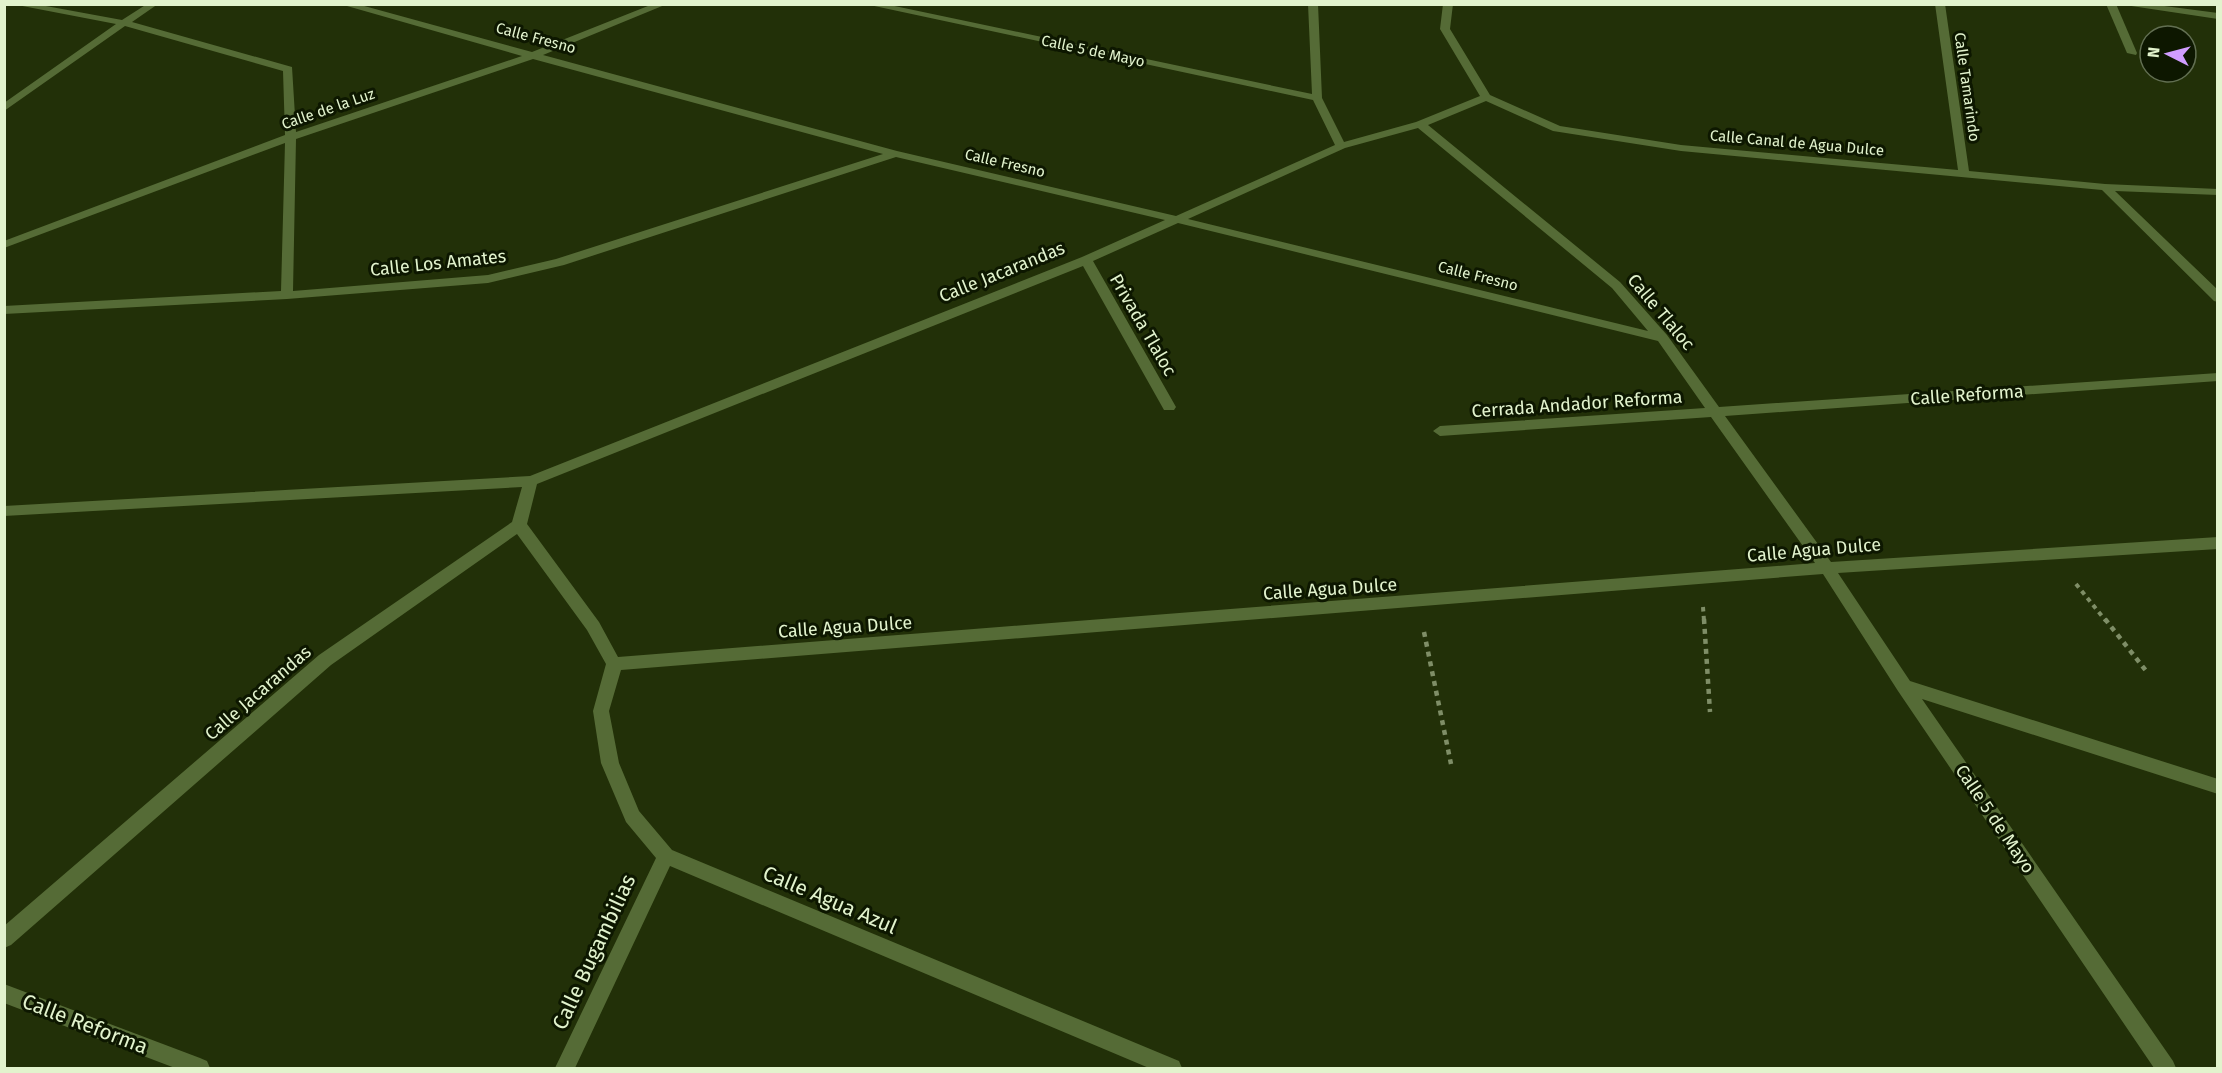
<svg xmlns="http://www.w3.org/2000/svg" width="2222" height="1073" font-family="'Fira Sans',sans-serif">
<rect width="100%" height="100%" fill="#223008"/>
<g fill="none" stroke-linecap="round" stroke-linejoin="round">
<g stroke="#7f8e67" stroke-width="4" stroke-dasharray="4.5 4.5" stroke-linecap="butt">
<polyline points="2076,584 2106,621"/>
<polyline points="1703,607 1704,621"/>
</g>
<g stroke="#7f8e67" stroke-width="4.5" stroke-dasharray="5 5" stroke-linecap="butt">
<polyline points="1704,619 1710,712"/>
<polyline points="2105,619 2147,672"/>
<polyline points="1424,632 1451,764"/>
</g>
<g fill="#556b36" fill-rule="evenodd">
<path d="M12,4H35L122,20L147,4H158L132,22L292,67L296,132L522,56L340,4H357L532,52L653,4H667L543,55L897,151L1176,216L1335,145L1313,100L865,4H885L1312,94L1308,4H1318L1322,98L1344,142L1416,122L1480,96L1440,29L1443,4H1453L1450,29L1490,95L1560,126L1681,145L1958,170L1935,4H1945L1969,171L2105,184L2218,189V195L2115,191L2218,290V302L2214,301L2102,190L1681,151L1553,131L1486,101L1428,125L1620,282L1667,335L1719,407L2218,373V381L1725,416L1831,562L2218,537V549L1838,573L1910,681L2218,779V794L1922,699L2173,1061L2176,1068H2154L1898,691L1823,574L621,670L609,711L619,763L639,811L672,850L1179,1061L1182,1068H1149L670,866L575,1068H555L656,858L626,822L601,763L593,711L606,664L587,630L517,534L331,665L11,945L4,948V926L319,655L512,522L522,487L4,516V506L530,476L1082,257L1165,220L896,157L564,265L488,283L287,299L4,314V306L281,291L285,143L4,248V241L285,135L283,71L125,26L4,111V103L116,24ZM533,59L883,154L556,259L488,275L293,291L296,139ZM1418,128L1612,288L1648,331L1188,219L1345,148ZM1178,223L1658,341L1705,408L1440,426L1433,431L1440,436L1711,417L1815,563L618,657L599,622L527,524L537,484L1083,266L1164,410H1174L1176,407L1093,261Z"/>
<polygon points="2106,4 2116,4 2137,53 2136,55 2127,53"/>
<polygon points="2118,4 2149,4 2218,13 2218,19"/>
<polygon points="4,984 200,1058 207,1061 210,1068 175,1068 4,1003"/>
</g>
</g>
<g text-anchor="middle" stroke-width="6" stroke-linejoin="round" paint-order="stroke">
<g font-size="15" fill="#e2f3cd" stroke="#0d1700">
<text transform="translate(536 38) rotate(15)" y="5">Calle Fresno</text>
<text transform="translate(1093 51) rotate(12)" y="5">Calle 5 de Mayo</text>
<text transform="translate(1967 87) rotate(82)" y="5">Calle Tamarindo</text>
<text transform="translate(328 109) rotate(-19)" y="5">Calle de la Luz</text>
<text transform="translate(1797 143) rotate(5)" y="5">Calle Canal de Agua Dulce</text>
<text transform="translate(1005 163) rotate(13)" y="5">Calle Fresno</text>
<text transform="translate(1478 276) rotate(14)" y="5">Calle Fresno</text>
</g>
<g font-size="18" fill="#e2f3cd" stroke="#0d1700">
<text transform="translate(438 263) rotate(-6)" y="6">Calle Los Amates</text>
<text transform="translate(1002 272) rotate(-22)" y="6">Calle Jacarandas</text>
<text transform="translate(1661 312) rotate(50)" y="6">Calle Tlaloc</text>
<text transform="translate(1143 325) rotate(60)" y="6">Privada Tlaloc</text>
<text transform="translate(1967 395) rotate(-4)" y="6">Calle Reforma</text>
<text transform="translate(1577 404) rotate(-4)" y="6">Cerrada Andador Reforma</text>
<text transform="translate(1814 550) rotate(-5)" y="6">Calle Agua Dulce</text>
<text transform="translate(1330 589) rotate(-4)" y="6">Calle Agua Dulce</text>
<text transform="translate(845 627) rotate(-4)" y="6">Calle Agua Dulce</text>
<text transform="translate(258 693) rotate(-41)" y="6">Calle Jacarandas</text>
<text transform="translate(1995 819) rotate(56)" y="6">Calle 5 de Mayo</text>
</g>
<g font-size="21" fill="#e2f3cd" stroke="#0d1700">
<text transform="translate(830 900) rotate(23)" y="7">Calle Agua Azul</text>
<text transform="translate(594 952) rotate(-65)" y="7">Calle Bugambilias</text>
<text transform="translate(85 1024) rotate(21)" y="7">Calle Reforma</text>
</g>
</g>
<rect width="2222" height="1073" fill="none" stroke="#e2f3cd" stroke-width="12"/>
<g transform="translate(2168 54) rotate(276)"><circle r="28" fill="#0d1700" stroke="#626f52" stroke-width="1.5"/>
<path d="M0-4.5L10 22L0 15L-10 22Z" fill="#d09dff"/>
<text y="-9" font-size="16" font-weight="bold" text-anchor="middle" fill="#e2f3cd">N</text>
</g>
</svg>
